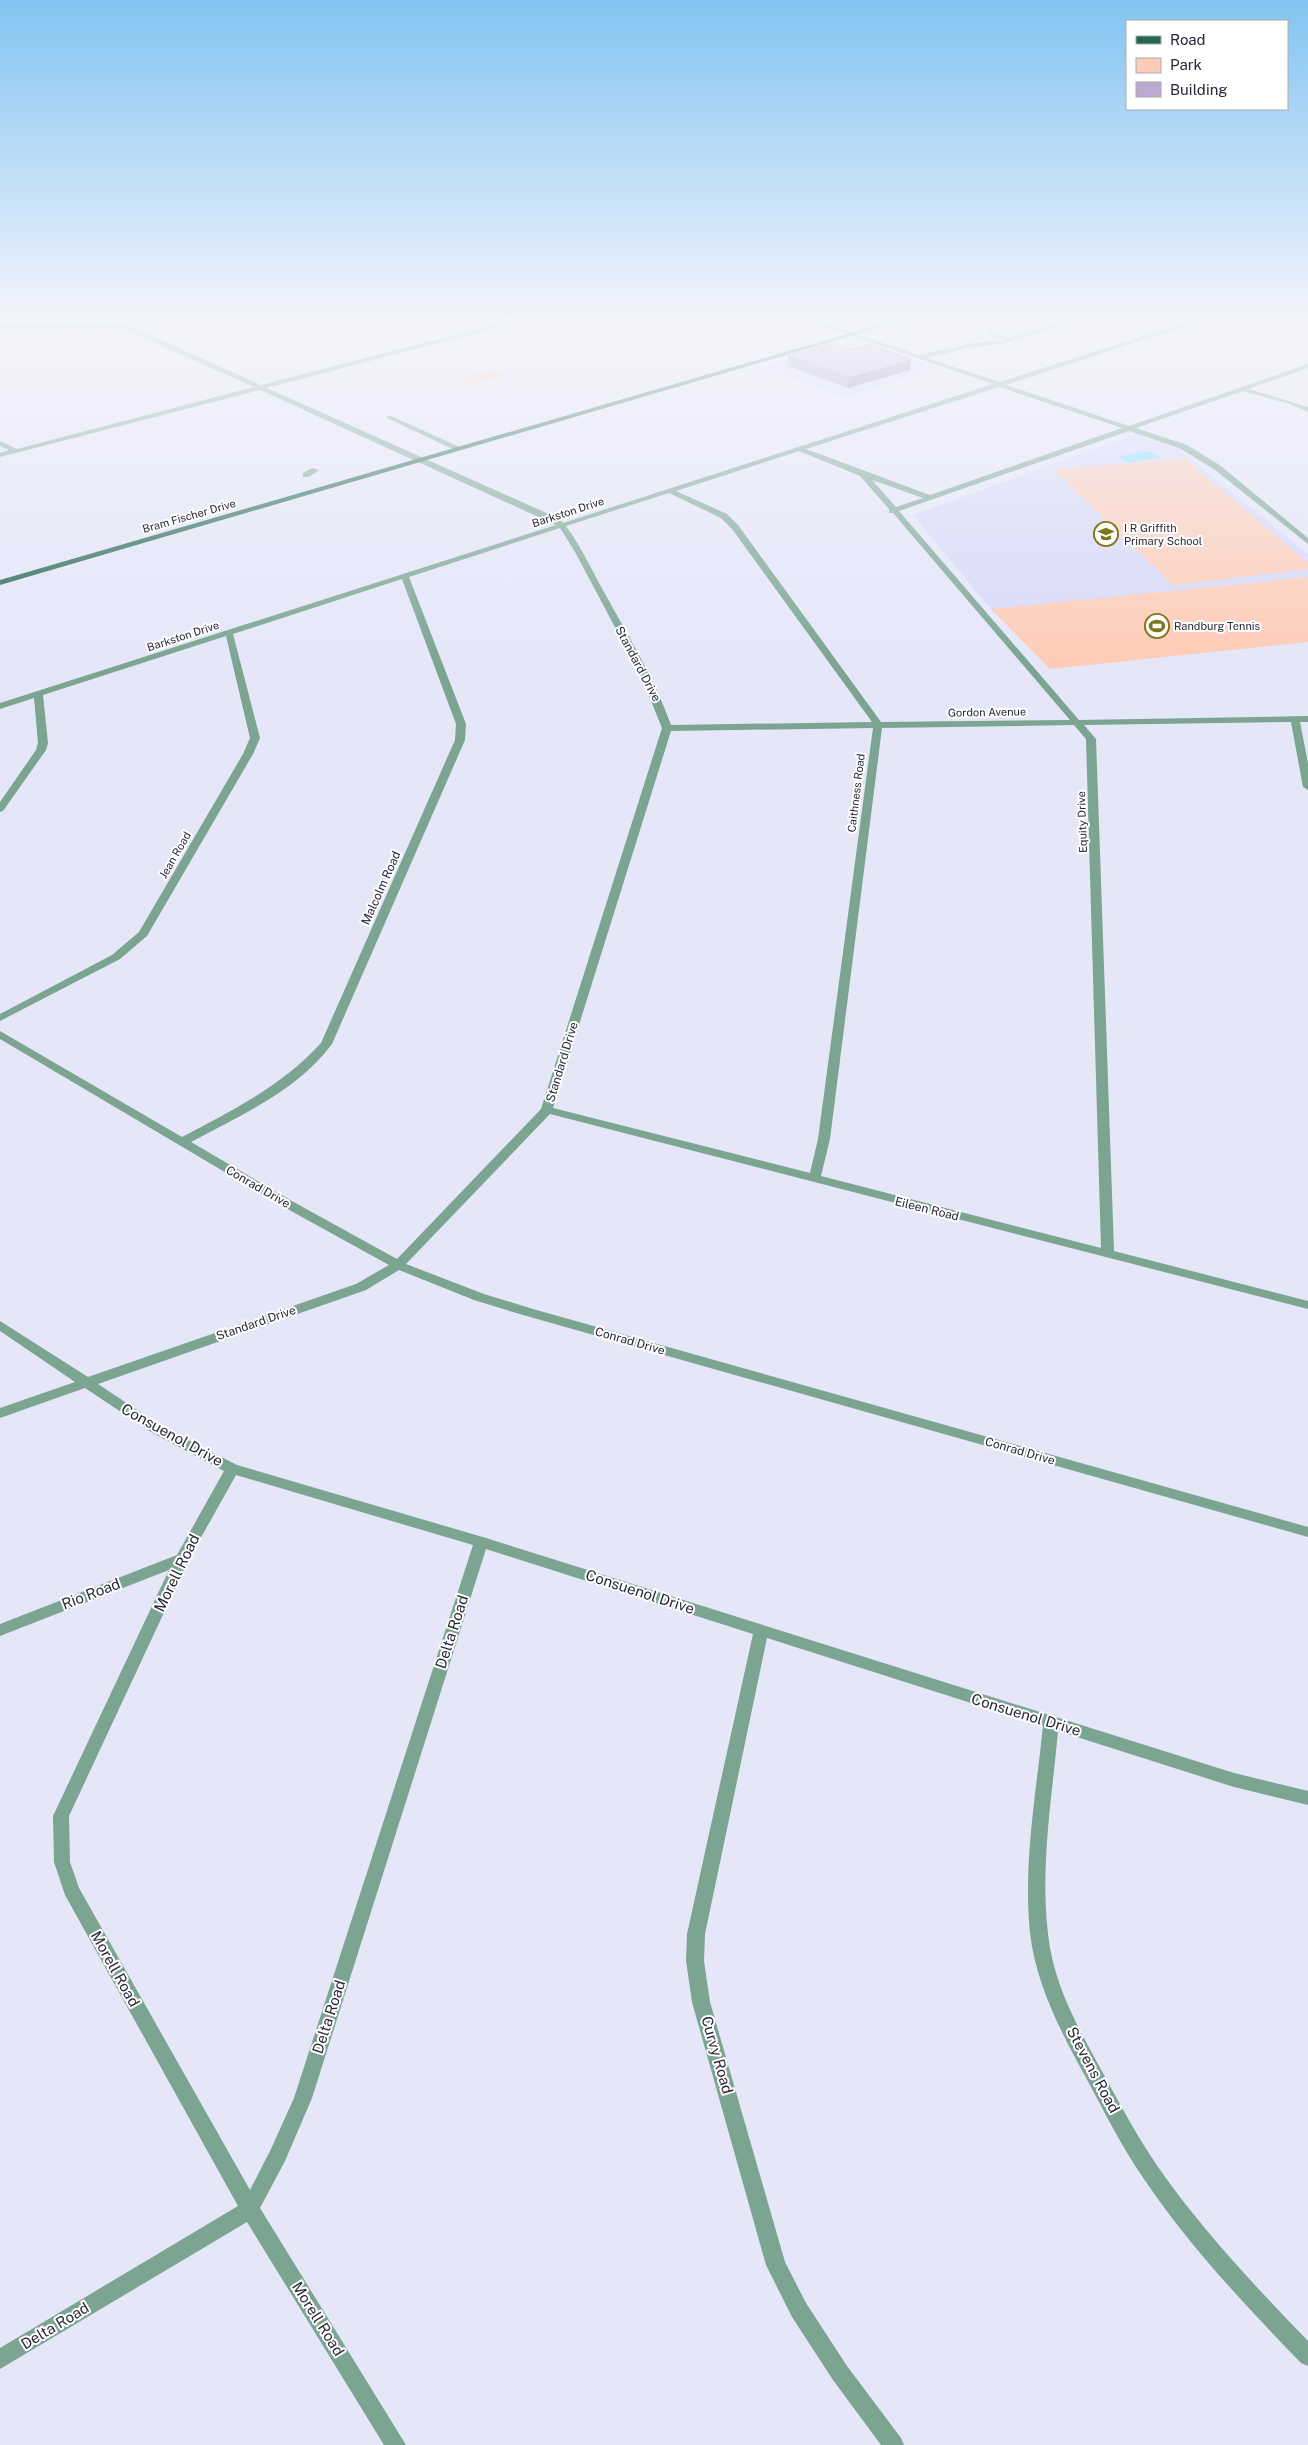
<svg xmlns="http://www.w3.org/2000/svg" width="1308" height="2445" font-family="'Public Sans',sans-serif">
<rect width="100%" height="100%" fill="#e5e6f8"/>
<g fill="#d7d8f7">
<polygon points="824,320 886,320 853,330"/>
<polygon points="855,339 939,368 847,398 762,367"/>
<polygon points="1135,434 1180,450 1308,554 1308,577 991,609 913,515"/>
</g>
<g fill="#feccb6">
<polygon points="492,369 509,374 470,386 455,381"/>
<polygon points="1185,459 1308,563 1308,569 1173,585 1053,469"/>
<polygon points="1308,577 1308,642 1050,669 991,609"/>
</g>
<polygon fill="#89ddff" points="1148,451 1161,457 1129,463 1117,457"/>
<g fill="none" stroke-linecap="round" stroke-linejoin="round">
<g fill="#7ba491" fill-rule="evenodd">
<path d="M138,320H149L129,326L261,385L513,320H525L267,388L560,519L563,523L993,384L806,320H816L919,355L973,343L1003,340L987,334L989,331L1009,338L1067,320H1078L1002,344L973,347L926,358L1000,382L1193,320H1203L1006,385L1129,426L1308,364V368L1249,389L1308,407V412L1290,404L1243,391L1136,428L1187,445L1221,466L1308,538V544L1215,470L1181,449L1129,431L899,511L1079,720L1308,716V722H1300L1308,763V790L1303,787L1291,722L1084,725L1096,739L1114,1251L1308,1301V1309L550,1114L406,1264L484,1294L533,1309L1308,1527V1537L523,1315L474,1300L399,1270L366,1290L98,1384L161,1426L237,1465L486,1538L1234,1773L1308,1791V1805L1234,1787L1058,1731C1052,1798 1040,1866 1048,1934C1053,1982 1076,2024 1099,2066C1118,2100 1136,2135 1158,2167C1202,2230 1255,2286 1308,2341V2366L1301,2363C1245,2305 1189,2246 1144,2179C1121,2146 1103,2109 1084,2074C1060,2030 1036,1984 1030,1933C1023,1864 1036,1794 1043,1726L767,1638L705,1934L704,1961L710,2002L785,2262L806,2303L847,2366L901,2438L904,2445H881L833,2380L792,2317L766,2265L692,2002L686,1961L687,1934L753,1634L486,1549L312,2098L285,2161L260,2208L406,2445H384L247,2222L0,2369V2348L238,2206L65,1895L54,1862L53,1816L169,1570L0,1636V1624L177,1555L224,1471L151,1432L85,1388L0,1418V1408L75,1382L0,1331V1321L88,1377L356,1284L389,1265L282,1206L0,1039V1031L182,1137C233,1110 282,1086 321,1043L455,740L456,724L402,579L233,634L260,738L253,754L147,936L120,959L0,1021V1014L112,955L139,932L243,754L250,738L226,636L43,695L48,743L46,750L3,811L0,812V802L36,750L38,743L34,698L0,709V703L556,525L260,390L0,457V453L9,450L0,446V441L17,449L254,387L122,328L0,329V325L123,324ZM999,387L1122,428L930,495L806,449ZM799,451L860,476L889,509V513H893L1070,720L881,722L738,525L727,514L676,491ZM872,480L923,498L896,507ZM669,493L721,518L732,529L872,722L671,725C655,680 631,641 608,599C594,575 583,549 566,526ZM560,528L575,552L640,674L662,728L541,1109L397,1259L290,1200L191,1142C241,1115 297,1091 332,1044L465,740L466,724L409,577ZM1074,725L1086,739L1101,1248L821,1176L830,1139L882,728ZM873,728L818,1139L810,1173L553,1108L671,731ZM236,1475L473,1545L294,2098L271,2149L250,2190L79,1888L70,1862L69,1816L189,1559Z"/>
<polygon points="387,416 391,416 464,449 457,451 387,418"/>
<polygon points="312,468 319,470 309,477 303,477 303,473"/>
</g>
<polygon fill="#24684f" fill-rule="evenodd" points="895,320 906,320 0,585 0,580"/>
</g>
<polygon fill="#a191b5" points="788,356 910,370 848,388 788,366"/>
<polygon fill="#837693" points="911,360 910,370 848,388 849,378"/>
<polygon fill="#bba9d2" stroke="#837693" points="831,344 849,350 871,344 911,360 849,378 788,356"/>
<linearGradient id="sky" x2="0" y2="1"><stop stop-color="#82c4f1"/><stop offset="0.48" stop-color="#f3f4fc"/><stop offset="1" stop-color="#f3f4fc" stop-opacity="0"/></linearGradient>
<rect width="1308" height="663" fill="url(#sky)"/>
<defs>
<symbol id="school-ring" viewBox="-11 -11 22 22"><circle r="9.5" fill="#fff" stroke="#7d761a" stroke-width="1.5"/><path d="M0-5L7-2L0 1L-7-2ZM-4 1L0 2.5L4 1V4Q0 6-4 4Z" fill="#7d761a"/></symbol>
<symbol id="stadium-ring" viewBox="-11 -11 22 22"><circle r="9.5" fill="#fff" stroke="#7d761a" stroke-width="1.5"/><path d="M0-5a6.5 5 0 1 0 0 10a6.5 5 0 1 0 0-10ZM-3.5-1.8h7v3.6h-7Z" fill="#7d761a"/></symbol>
</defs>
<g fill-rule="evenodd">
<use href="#school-ring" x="1092" y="520" width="28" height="28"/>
<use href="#stadium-ring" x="1143" y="612" width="28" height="28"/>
</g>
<g text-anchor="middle" stroke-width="4" stroke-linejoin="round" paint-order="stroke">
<g font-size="11" fill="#282738" stroke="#fff">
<text transform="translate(568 512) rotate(-18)" y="4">Barkston Drive</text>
<text transform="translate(189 516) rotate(-16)" y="4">Bram Fischer Drive</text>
<text transform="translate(183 636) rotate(-18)" y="4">Barkston Drive</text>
<text transform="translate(987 712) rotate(-1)" y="4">Gordon Avenue</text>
<text transform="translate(856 793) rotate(-83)" y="4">Caithness Road</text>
<text transform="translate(1082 822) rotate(-92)" y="4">Equity Drive</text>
<text transform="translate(175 855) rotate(-60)" y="4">Jean Road</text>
</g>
<g font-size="11" fill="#282738" stroke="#fff" text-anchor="start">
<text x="1124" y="532">I R Griffith<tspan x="1124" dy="13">Primary School</tspan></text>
<text x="1174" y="630">Randburg Tennis</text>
</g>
<g font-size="12" fill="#282738" stroke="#fff">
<text transform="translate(638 664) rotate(62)" y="4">Standard Drive</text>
<text transform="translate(381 888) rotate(-66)" y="4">Malcolm Road</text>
<text transform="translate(562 1062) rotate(-73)" y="4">Standard Drive</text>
<text transform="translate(258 1187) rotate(30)" y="4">Conrad Drive</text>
<text transform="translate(927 1209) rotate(14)" y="4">Eileen Road</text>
<text transform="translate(256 1323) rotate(-19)" y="4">Standard Drive</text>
<text transform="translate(630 1341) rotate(16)" y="4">Conrad Drive</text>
<text transform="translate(1020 1451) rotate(16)" y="4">Conrad Drive</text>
</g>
<g font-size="15" fill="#282738" stroke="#fff">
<text transform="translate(172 1435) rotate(29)" y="5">Consuenol Drive</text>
<text transform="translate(177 1573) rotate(-64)" y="5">Morell Road</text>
<text transform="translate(640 1592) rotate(18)" y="5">Consuenol Drive</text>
<text transform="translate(91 1594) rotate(-21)" y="5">Rio Road</text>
<text transform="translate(452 1632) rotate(-72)" y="5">Delta Road</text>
<text transform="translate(1026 1715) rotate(17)" y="5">Consuenol Drive</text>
<text transform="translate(115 1969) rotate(61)" y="5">Morell Road</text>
<text transform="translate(329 2017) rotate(-72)" y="5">Delta Road</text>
<text transform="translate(717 2055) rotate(74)" y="5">Curvy Road</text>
<text transform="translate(1093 2070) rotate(62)" y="5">Stevens Road</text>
<text transform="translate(318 2319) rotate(58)" y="5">Morell Road</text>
<text transform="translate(55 2326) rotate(-31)" y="5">Delta Road</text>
</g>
</g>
<rect x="1126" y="20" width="162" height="90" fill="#ffffff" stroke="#a9a9af"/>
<rect x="1136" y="36" width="25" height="8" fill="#24684f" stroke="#a9a9af"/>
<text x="1170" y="45" font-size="15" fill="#282738">Road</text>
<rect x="1136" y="58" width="25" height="15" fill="#feccb6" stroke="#a9a9af"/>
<text x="1170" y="70" font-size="15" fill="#282738">Park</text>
<rect x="1136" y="82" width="25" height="15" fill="#bba9d2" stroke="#a9a9af"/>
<text x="1170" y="95" font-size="15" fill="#282738">Building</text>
</svg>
